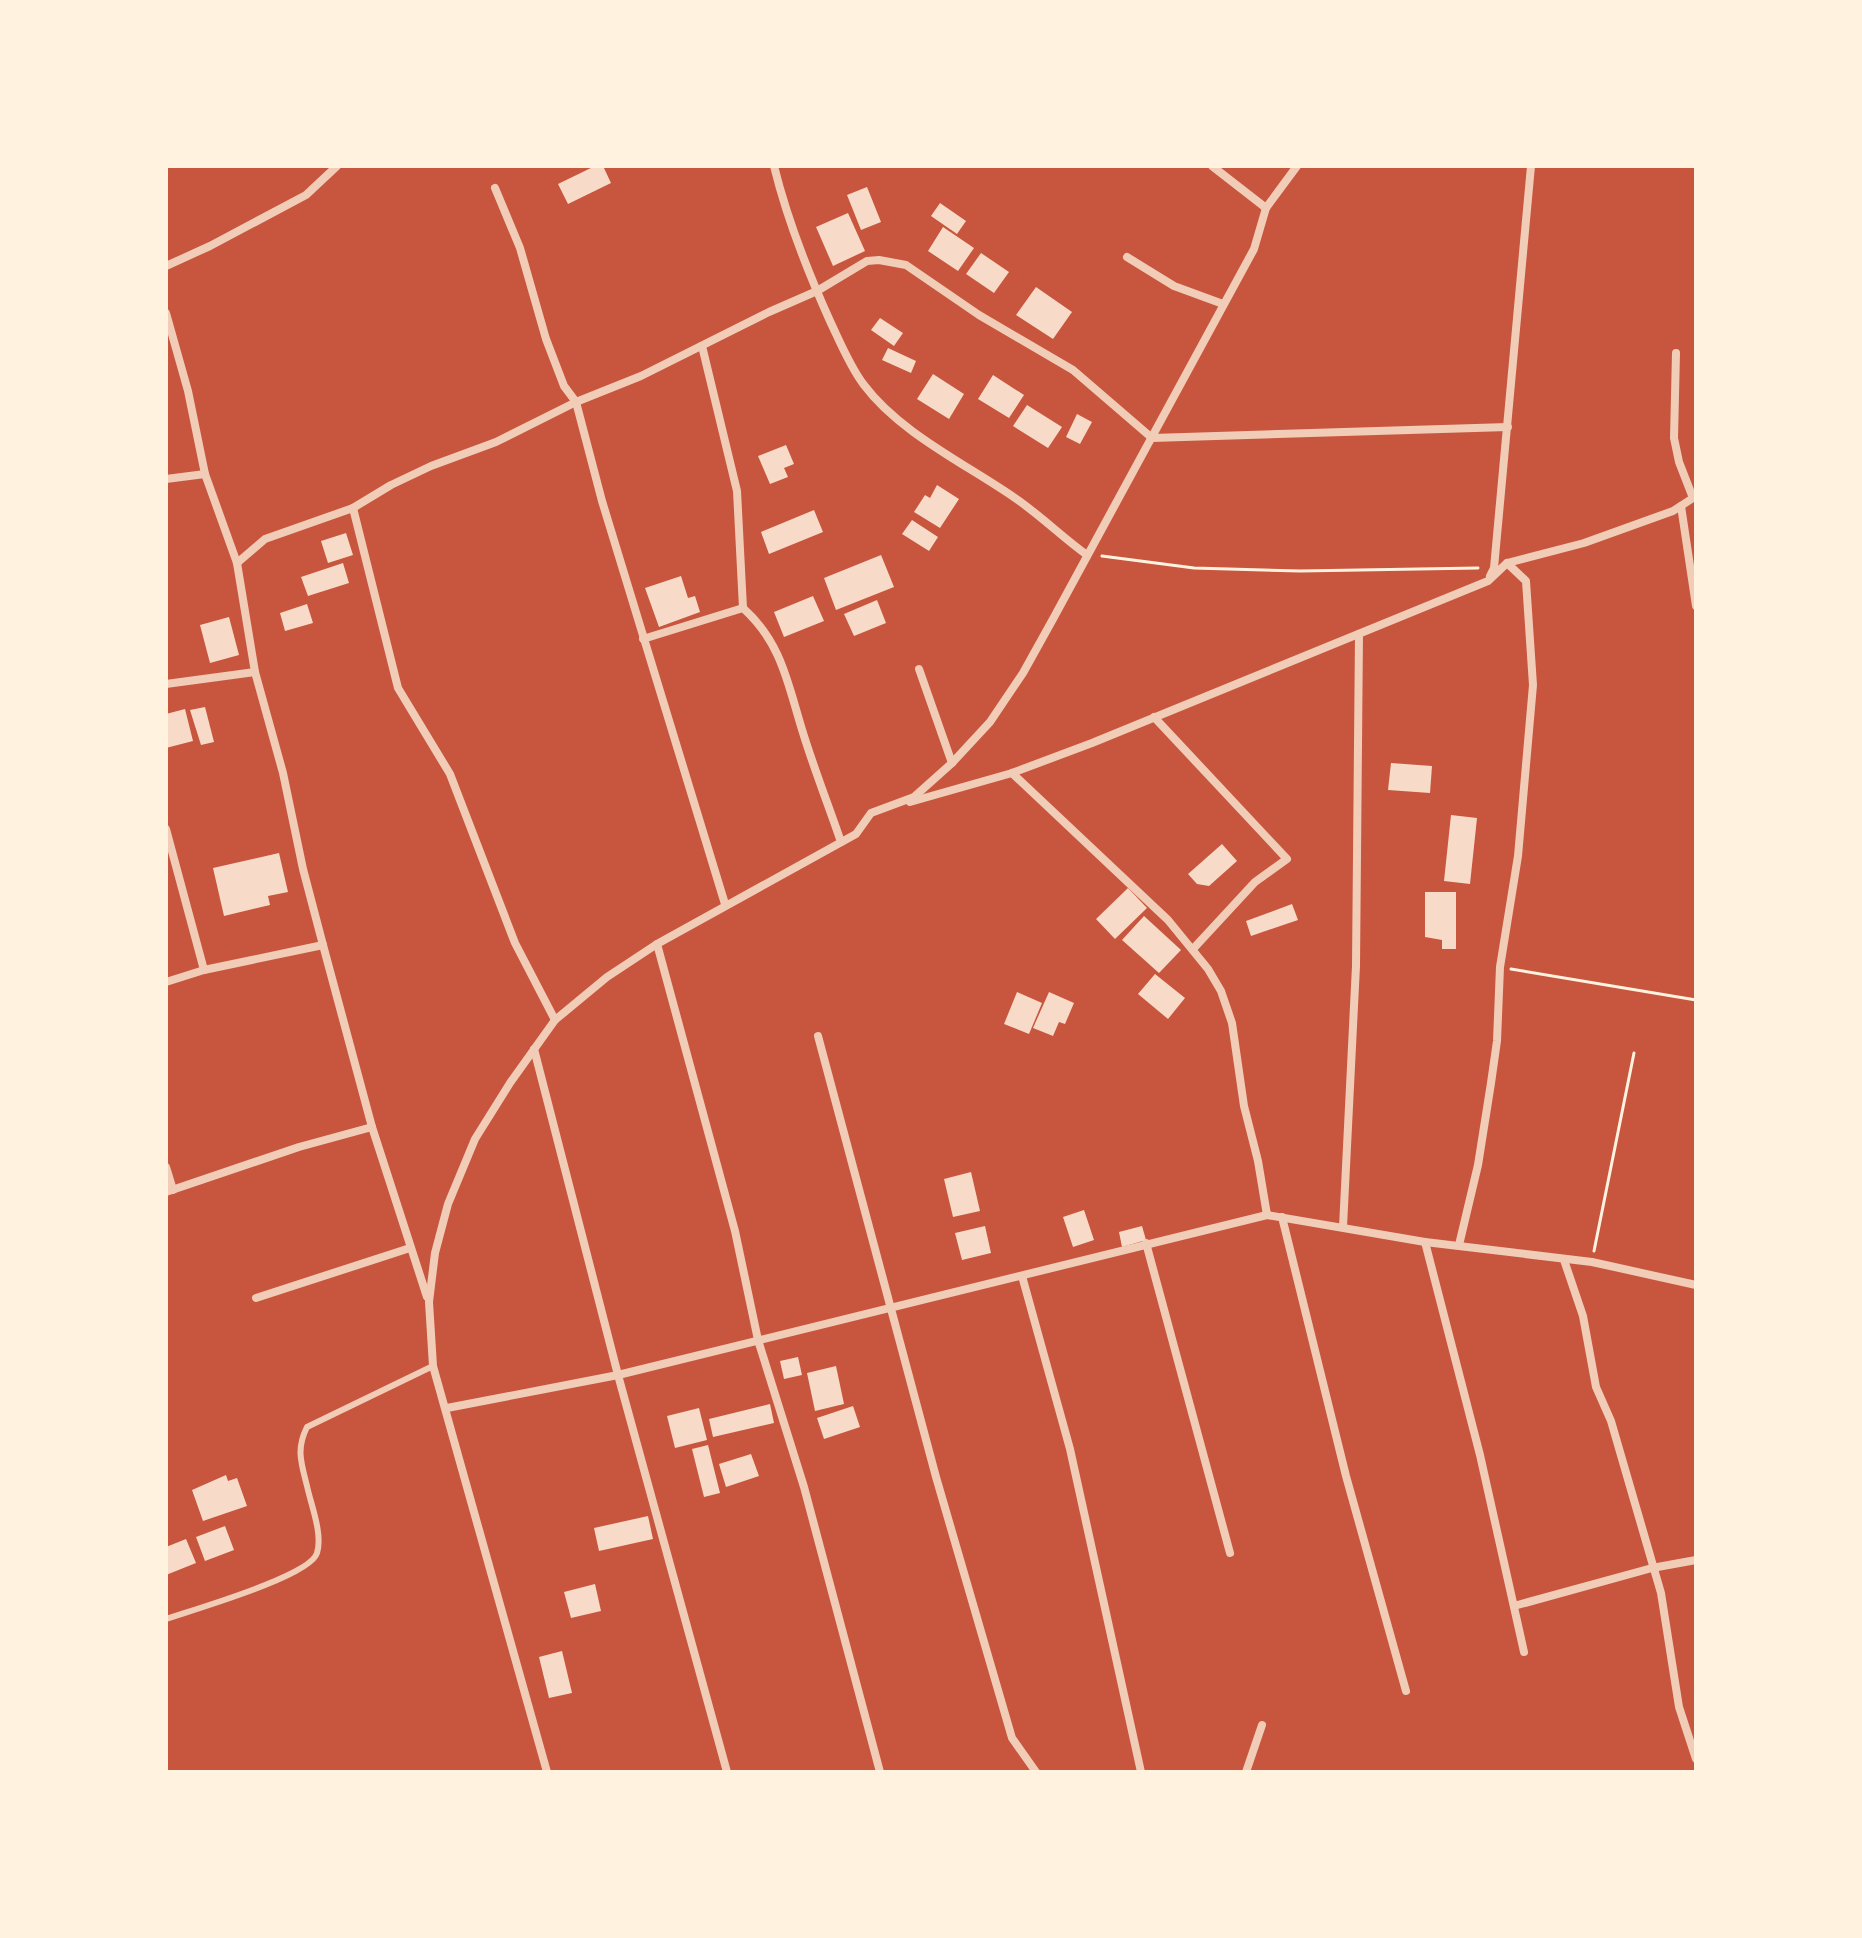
<svg xmlns="http://www.w3.org/2000/svg" width="1862" height="1938" font-family="Jost,sans-serif">
<rect width="100%" height="100%" fill="#c8553d"/>
<g fill="#f7dbc8">
<polygon points="595,166 603,166 611,183 568,204 558,184"/>
<polygon points="867,187 881,222 861,230 847,195"/>
<polygon points="940,203 966,221 957,234 931,216"/>
<polygon points="848,213 865,251 833,266 816,227"/>
<polygon points="943,227 974,248 958,271 928,251"/>
<polygon points="981,253 1009,272 994,293 966,274"/>
<polygon points="1036,287 1072,312 1053,339 1016,315"/>
<polygon points="880,318 903,333 894,346 871,330"/>
<polygon points="888,348 916,361 911,373 882,360"/>
<polygon points="933,374 964,394 949,419 917,399"/>
<polygon points="993,375 1024,395 1009,418 978,399"/>
<polygon points="1027,405 1062,427 1048,448 1013,426"/>
<polygon points="1077,414 1092,422 1080,444 1066,437"/>
<polygon points="786,445 794,464 784,468 788,477 770,484 758,456"/>
<polygon points="937,485 959,499 940,528 914,512 925,495 930,498"/>
<polygon points="814,510 823,532 769,554 761,532"/>
<polygon points="912,520 938,537 929,551 902,534"/>
<polygon points="346,533 353,555 328,563 321,541"/>
<polygon points="881,555 894,587 836,610 824,578"/>
<polygon points="343,563 349,583 308,596 301,577"/>
<polygon points="681,576 688,598 695,596 700,612 659,627 645,588"/>
<polygon points="813,596 824,621 784,637 774,612"/>
<polygon points="877,600 886,623 854,636 844,614"/>
<polygon points="307,604 313,623 285,631 280,613"/>
<polygon points="229,617 239,655 210,663 200,625"/>
<polygon points="205,707 214,742 201,745 190,710"/>
<polygon points="185,709 193,741 166,748 166,714"/>
<polygon points="1391,763 1432,766 1430,793 1388,790"/>
<polygon points="1451,815 1477,818 1470,884 1444,881"/>
<polygon points="1222,844 1237,861 1209,886 1197,884 1188,874"/>
<polygon points="279,853 288,892 268,896 270,905 224,916 213,868"/>
<polygon points="1128,888 1147,908 1115,939 1096,919"/>
<polygon points="1425,892 1456,892 1456,949 1442,949 1442,940 1425,937"/>
<polygon points="1292,904 1298,920 1251,936 1246,921"/>
<polygon points="1144,916 1181,950 1159,973 1122,940"/>
<polygon points="1155,974 1185,998 1168,1019 1138,994"/>
<polygon points="1017,992 1042,1003 1029,1034 1004,1024"/>
<polygon points="1049,992 1074,1003 1065,1024 1059,1022 1053,1036 1033,1028"/>
<polygon points="971,1172 980,1211 953,1217 944,1179"/>
<polygon points="1084,1210 1094,1240 1073,1247 1063,1217"/>
<polygon points="985,1226 991,1253 962,1260 955,1233"/>
<polygon points="1142,1226 1146,1240 1122,1247 1119,1232"/>
<polygon points="798,1357 802,1375 784,1379 780,1361"/>
<polygon points="836,1366 844,1404 815,1411 807,1373"/>
<polygon points="770,1404 774,1423 713,1437 709,1419"/>
<polygon points="853,1406 860,1427 824,1439 817,1418"/>
<polygon points="699,1408 707,1440 675,1448 667,1416"/>
<polygon points="708,1445 720,1493 704,1497 692,1449"/>
<polygon points="751,1454 759,1476 726,1487 719,1464"/>
<polygon points="226,1475 228,1481 237,1478 247,1506 203,1521 192,1490"/>
<polygon points="648,1516 653,1539 599,1551 594,1528"/>
<polygon points="225,1526 234,1550 205,1561 196,1537"/>
<polygon points="186,1539 196,1563 166,1575 166,1547"/>
<polygon points="595,1584 601,1611 571,1618 564,1592"/>
<polygon points="562,1651 572,1693 549,1698 539,1657"/>
</g>
<g fill="none" stroke-linecap="round" stroke-linejoin="round">
<g stroke="#fff3e0" stroke-width="3">
<polyline points="1102,556 1194,568 1300,571 1478,568"/>
<polyline points="1511,969 1696,1000"/>
<polyline points="1594,1251 1634,1053"/>
</g>
<path stroke="#f1ccb7" stroke-width="6" d="M166,1619C192,1610 311,1576 317,1553C323,1534 311,1505 307,1486C301,1462 296,1449 307,1427L433,1366"/>
<g stroke="#f1ccb7" stroke-width="8">
<path d="M774,166C787,219 807,270 830,321C840,342 850,367 864,385C900,433 966,464 1015,498C1040,515 1062,537 1087,555"/>
<polyline points="1212,166 1266,208"/>
<polyline points="495,188 520,248 546,339 564,386 576,402 602,501 725,904"/>
<polyline points="1127,257 1174,286 1223,304"/>
<polyline points="166,266 210,246 306,195 337,166"/>
<polyline points="166,313 188,391 205,474 237,563 255,672 283,773 303,869 323,945 372,1127 427,1297"/>
<path d="M702,346L737,491L743,608C783,644 788,686 804,736C815,771 829,807 841,842"/>
<polyline points="1676,353 1674,438 1679,462 1693,498"/>
<polyline points="166,479 205,474"/>
<polyline points="1681,506 1696,606"/>
<polyline points="353,508 398,688 450,774 515,943 555,1020"/>
<polyline points="237,563 265,539 353,508 391,485 431,466 496,442 576,402 641,376 769,312 817,291 867,261 879,260 906,265 979,315 1073,370 1152,438 1508,427"/>
<polyline points="1490,576 1494,568 1531,166"/>
<polyline points="643,639 743,608"/>
<polyline points="919,669 952,763"/>
<polyline points="166,684 255,672"/>
<polyline points="1154,717 1287,859 1255,882 1193,949"/>
<polyline points="1012,773 1168,920 1208,969 1221,991 1232,1023 1244,1106 1258,1161 1267,1215"/>
<polyline points="910,802 1012,773 1092,743 1488,581 1507,563 1584,543 1673,511 1696,496"/>
<polyline points="166,829 204,970"/>
<polyline points="657,944 735,1231 758,1340 804,1487 880,1772"/>
<polyline points="166,982 204,970 323,945"/>
<polyline points="818,1036 936,1477 1012,1738 1036,1772"/>
<polyline points="534,1049 618,1375 727,1772"/>
<polyline points="166,1167 173,1190"/>
<polyline points="166,1192 299,1147 372,1127"/>
<polyline points="1282,1217 1346,1476 1406,1691"/>
<polyline points="1343,1227 1356,966 1359,634"/>
<polyline points="1425,1242 1480,1455 1524,1652"/>
<polyline points="1146,1243 1230,1553"/>
<polyline points="1459,1245 1478,1165 1491,1083 1497,1041 1500,967 1518,856 1533,685 1526,581 1507,563"/>
<polyline points="1564,1260 1583,1316 1596,1387 1611,1421 1661,1593 1679,1707 1696,1759"/>
<polyline points="1022,1276 1070,1449 1141,1772"/>
<polyline points="256,1298 410,1248"/>
<polyline points="447,1408 618,1375 1267,1215 1425,1242 1592,1262 1696,1285"/>
<polyline points="1514,1606 1652,1568 1696,1560"/>
<polyline points="547,1772 433,1366 429,1302 435,1253 448,1204 475,1139 510,1083 555,1020 607,977 657,944 856,834 871,813 914,797 952,763 990,722 1023,673 1053,619 1254,249 1266,208 1297,166"/>
<polyline points="1246,1772 1262,1725"/>
</g>
</g>
<rect width="1862" height="1938" fill="none" stroke="#fff3e0" stroke-width="336"/>
</svg>
